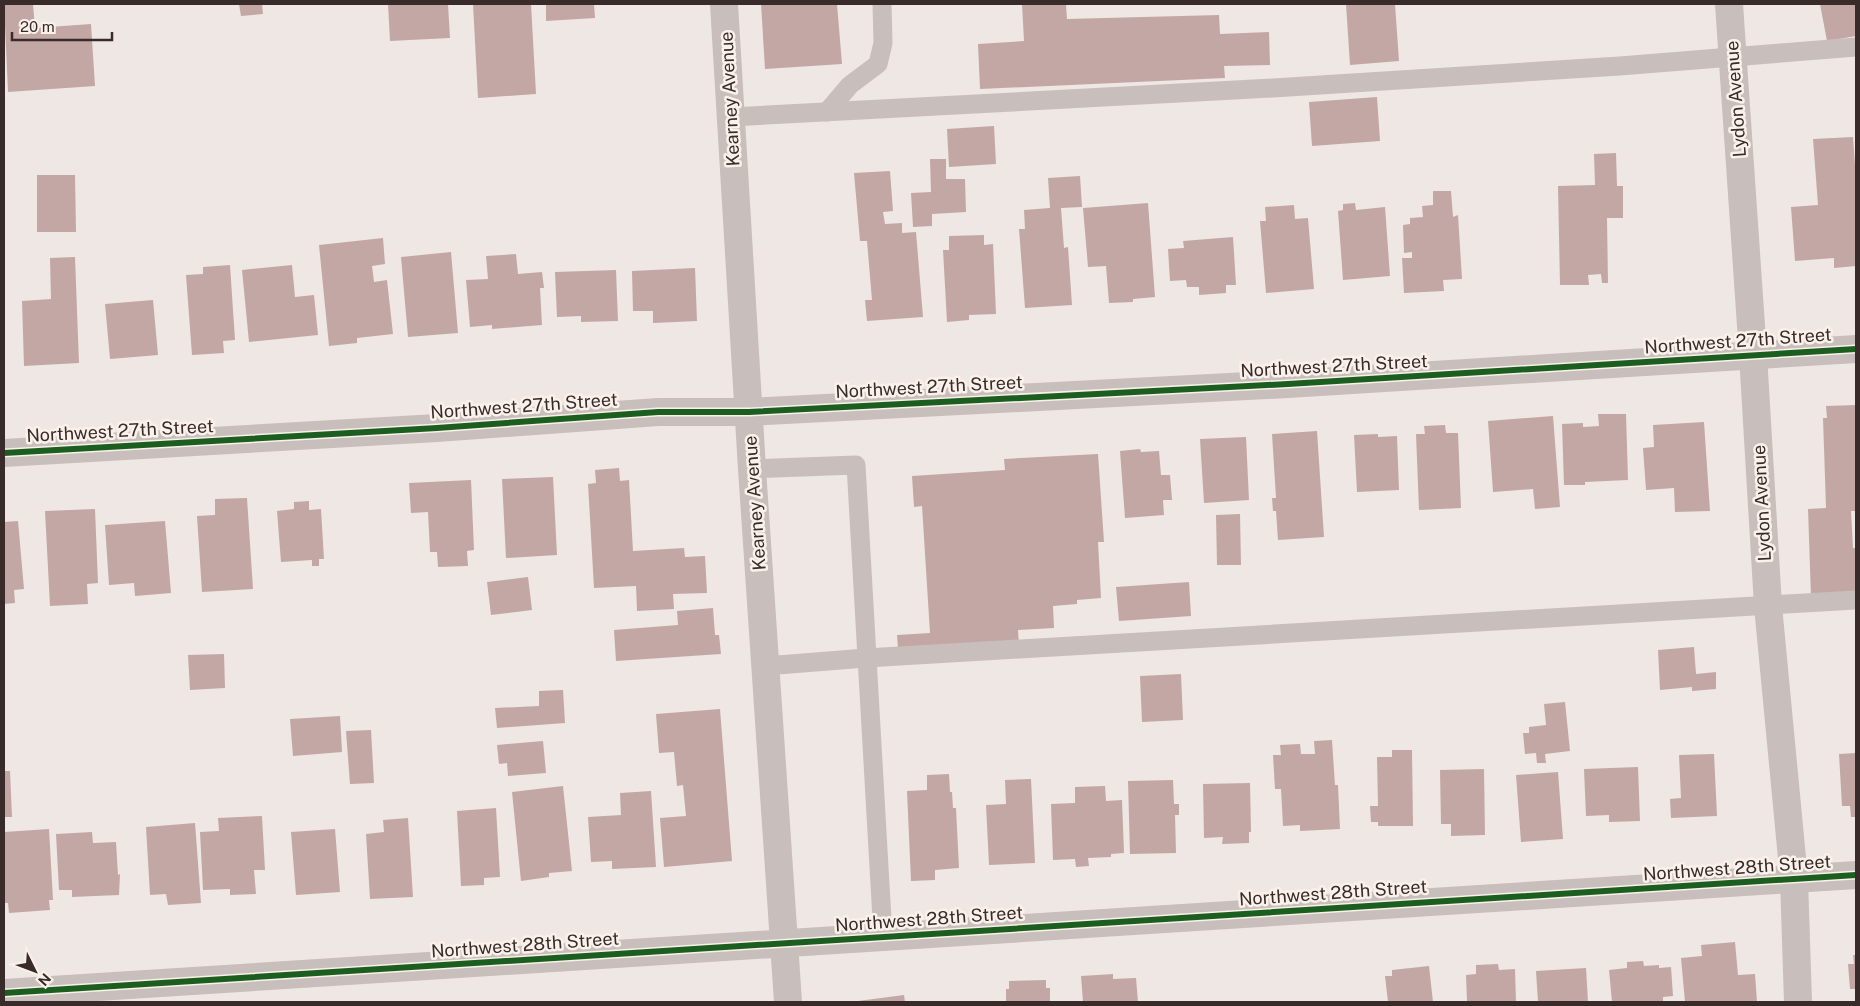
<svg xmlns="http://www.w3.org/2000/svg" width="1860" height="1006" font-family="'Public Sans',sans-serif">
<rect width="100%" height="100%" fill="#efe7e3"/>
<g fill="#c3a7a4">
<polygon points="4,4 33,4 35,28 91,24 95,86 8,92"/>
<polygon points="239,4 262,4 263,14 241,16"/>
<polygon points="388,4 448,4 450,38 390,41"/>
<polygon points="473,4 531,4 536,94 478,98"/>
<polygon points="546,4 594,4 595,18 546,21"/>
<polygon points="761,4 837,4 842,64 765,69"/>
<polygon points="1022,4 1066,4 1067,19 1219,15 1220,34 1269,32 1270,65 1224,66 1225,78 980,89 978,44 1024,41"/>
<polygon points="1346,4 1395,4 1399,61 1350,65"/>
<polygon points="1820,4 1855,4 1856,36 1827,41"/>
<polygon points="1377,97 1380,141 1312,146 1309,102"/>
<polygon points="994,126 996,164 949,167 947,129"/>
<polygon points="1853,137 1856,179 1856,266 1834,268 1834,258 1795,261 1791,207 1818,205 1813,139"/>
<polygon points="1616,153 1617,186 1623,186 1623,218 1607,218 1608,283 1602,283 1601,274 1588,275 1589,285 1560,285 1558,186 1595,185 1594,154"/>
<polygon points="930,159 946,159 946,179 965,179 966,212 932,214 932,226 913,227 911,193 931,192"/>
<polygon points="890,171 893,211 883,212 885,224 902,223 902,233 916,232 923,317 867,321 865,300 872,300 867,241 860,241 854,173"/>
<polygon points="37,175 75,175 76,232 37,232"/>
<polygon points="1080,176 1082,207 1061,208 1064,248 1068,247 1072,305 1025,308 1019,229 1025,229 1024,210 1050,208 1048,178"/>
<polygon points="1433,191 1451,191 1453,217 1458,215 1462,279 1443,280 1444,291 1404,293 1402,258 1412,258 1412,252 1404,253 1403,225 1410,224 1410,218 1423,217 1422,206 1433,205"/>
<polygon points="1148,203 1155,297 1133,299 1133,302 1109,303 1106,266 1088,267 1083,208"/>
<polygon points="1355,203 1356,210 1385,207 1390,276 1343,280 1338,211 1343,210 1343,204"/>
<polygon points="1294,205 1295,219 1308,218 1314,289 1266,293 1260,221 1266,221 1265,207"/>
<polygon points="984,235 984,245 993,244 996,314 969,315 969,320 947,322 943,250 949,250 949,236"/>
<polygon points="1233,237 1236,285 1226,285 1226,293 1199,295 1199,287 1187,287 1186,280 1170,281 1168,249 1184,248 1183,241"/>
<polygon points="383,238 385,264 372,266 374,282 387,280 393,334 357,338 357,343 329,346 319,245"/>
<polygon points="451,252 458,333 408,337 401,257"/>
<polygon points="516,254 518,274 542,272 544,288 540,288 542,325 492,329 492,325 470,327 466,280 488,279 486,256"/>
<polygon points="75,257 79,363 24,366 22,301 51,299 50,258"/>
<polygon points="230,265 235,340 223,341 224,353 192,355 186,275 203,274 203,267"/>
<polygon points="292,265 295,297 314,295 318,335 249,342 242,270"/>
<polygon points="695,268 697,321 653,323 653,311 633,311 632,271"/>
<polygon points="616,270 618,321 581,322 581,316 557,317 555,272"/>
<polygon points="153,300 158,355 110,359 105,304"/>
<polygon points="1856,405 1856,511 1851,511 1853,548 1856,548 1856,596 1811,597 1808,509 1826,508 1823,418 1827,418 1826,406"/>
<polygon points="1598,414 1626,414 1628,480 1585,482 1585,485 1564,485 1562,424 1583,423 1583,427 1599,426"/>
<polygon points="1553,416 1560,507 1535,509 1533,489 1493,492 1488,421"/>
<polygon points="1704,422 1710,511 1675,512 1674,488 1646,490 1643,448 1654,447 1653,425"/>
<polygon points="1445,425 1446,433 1458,433 1461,508 1419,510 1416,434 1425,434 1424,426"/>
<polygon points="1317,431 1324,537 1278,540 1276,511 1273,511 1272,498 1276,498 1272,434"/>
<polygon points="1378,434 1378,437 1397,436 1399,490 1357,492 1354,435"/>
<polygon points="1246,437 1249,500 1204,503 1200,439"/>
<polygon points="1140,449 1141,452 1159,451 1161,475 1170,475 1172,500 1163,500 1164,515 1125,518 1120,451"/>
<polygon points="1098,454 1104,542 1098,542 1101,598 1077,600 1077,604 1053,606 1054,628 1018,630 1019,645 898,648 897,635 930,633 922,506 914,507 912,476 1005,470 1004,459"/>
<polygon points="619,468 620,481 629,480 633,551 684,548 685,557 705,556 707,593 673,594 674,609 637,611 636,586 594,588 588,484 596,483 595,470"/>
<polygon points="553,477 557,555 506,558 502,479"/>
<polygon points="471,480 474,550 467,551 468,566 438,567 437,552 430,552 428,512 411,513 409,483"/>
<polygon points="247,498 253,589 202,592 197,516 215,515 215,499"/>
<polygon points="309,501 309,510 321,509 324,559 319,559 319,566 312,566 312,560 281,562 277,511 294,509 294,502"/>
<polygon points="95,509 98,583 87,584 88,604 50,606 45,511"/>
<polygon points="1240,514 1241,565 1217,565 1216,515"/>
<polygon points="18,521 24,589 14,590 15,603 4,604 4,522"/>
<polygon points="165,521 171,593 135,596 134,583 109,585 105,525"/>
<polygon points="528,577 532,610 491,615 487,582"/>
<polygon points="1189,582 1191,616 1119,621 1116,587"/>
<polygon points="713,608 715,635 719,635 721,654 616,661 614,630 678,625 677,611"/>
<polygon points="1694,647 1696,674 1716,672 1716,689 1692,691 1692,687 1660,690 1658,650"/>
<polygon points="224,654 225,688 190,690 188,655"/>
<polygon points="1181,674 1183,720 1142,722 1140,676"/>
<polygon points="563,690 565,723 497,728 495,708 539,706 539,691"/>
<polygon points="1565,702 1570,751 1545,754 1546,763 1537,763 1536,753 1525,754 1523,733 1529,733 1529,727 1546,725 1544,704"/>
<polygon points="720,709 732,861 664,867 660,818 686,816 683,785 677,786 674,752 659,753 656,714"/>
<polygon points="340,716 342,752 293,756 290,719"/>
<polygon points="371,730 374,783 350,784 346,731"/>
<polygon points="1332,740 1335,785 1338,785 1340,829 1300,831 1300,825 1283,826 1281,789 1275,789 1273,755 1281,755 1280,745 1300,744 1301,754 1315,754 1314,741"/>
<polygon points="543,741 546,773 508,776 507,763 499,764 497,745"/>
<polygon points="1392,750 1412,750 1413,826 1378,826 1378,822 1371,822 1370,806 1378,806 1377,757 1392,757"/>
<polygon points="1856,753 1856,817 1851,817 1850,806 1842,806 1839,754"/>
<polygon points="1714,754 1717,816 1671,818 1670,799 1681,798 1679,755"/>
<polygon points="1638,767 1640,821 1609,822 1609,815 1586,816 1584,769"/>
<polygon points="1484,769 1485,835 1451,836 1451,824 1441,824 1440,770"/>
<polygon points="4,771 10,771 12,817 4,817"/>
<polygon points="1558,772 1563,839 1521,842 1516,775"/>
<polygon points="949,774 950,792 952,792 953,808 956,808 959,868 935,870 935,880 911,881 907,791 927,790 927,775"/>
<polygon points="1031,779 1035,863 989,865 986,805 1006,804 1005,780"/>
<polygon points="1173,780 1174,804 1179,804 1179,815 1175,815 1176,853 1130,854 1128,781"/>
<polygon points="1250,783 1251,832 1249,832 1249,843 1222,844 1223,837 1204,838 1203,784"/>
<polygon points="563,786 572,871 549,873 549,877 521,881 512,792"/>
<polygon points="1105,786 1106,801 1122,800 1124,853 1111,854 1111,857 1088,858 1089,866 1076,867 1075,859 1053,860 1051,804 1075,803 1075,787"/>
<polygon points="651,791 656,867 612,869 612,861 591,862 588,817 621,815 620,793"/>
<polygon points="496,808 500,877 484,878 484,885 461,886 457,811"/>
<polygon points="262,816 265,870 254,870 256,894 230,895 230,889 203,890 200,832 219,831 218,818"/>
<polygon points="408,818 413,897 370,899 366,834 384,832 383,820"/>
<polygon points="195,823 201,903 168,905 166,894 150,895 146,827"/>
<polygon points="49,829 53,900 49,900 50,910 9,913 8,903 4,903 4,832"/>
<polygon points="335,829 340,892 296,895 291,832"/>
<polygon points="92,832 93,843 116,842 118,875 120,874 119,895 72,897 72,890 59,890 56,834"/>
<polygon points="1735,942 1738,975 1755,974 1757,1002 1685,1002 1681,958 1702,956 1701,945"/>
<polygon points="1853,955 1856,955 1856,989 1850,989 1848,964 1854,964"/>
<polygon points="1643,961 1644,966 1659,965 1659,968 1671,967 1673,996 1663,997 1663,1002 1612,1002 1609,970 1627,968 1627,962"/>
<polygon points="1498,964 1499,970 1515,969 1516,1002 1467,1002 1466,975 1476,974 1476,965"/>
<polygon points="1429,966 1433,1002 1388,1002 1385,976 1392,976 1392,970"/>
<polygon points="1586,968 1588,1002 1538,1002 1536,971"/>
<polygon points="1113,974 1113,979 1136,978 1138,1002 1083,1002 1081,976"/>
<polygon points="1046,980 1046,988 1050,988 1050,1002 1006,1002 1006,989 1009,989 1009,981"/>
<polygon points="904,995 905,1002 858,1002 858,1001"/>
</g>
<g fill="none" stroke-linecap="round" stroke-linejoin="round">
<g stroke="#c8bfbc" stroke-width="19">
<polyline points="827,112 850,85 878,64 883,43 882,4"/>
<polyline points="731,117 1273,88 1620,66 1856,47"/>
<polyline points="752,469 856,465 883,937"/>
<polyline points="765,666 866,658 1856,600"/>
</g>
<g stroke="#c8bfbc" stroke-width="28">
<polyline points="724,4 752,469 788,1002"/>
<polyline points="1729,4 1753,355 1768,606 1794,879 1798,1002"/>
<polyline points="4,453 437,428 658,412 749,412 1288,384 1856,349"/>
<polyline points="4,993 1856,875"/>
</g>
<defs>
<g id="cycleway">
<polyline points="4,453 437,428 658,412 749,412 1288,384 1856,349"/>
<polyline points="4,993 1856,875"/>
</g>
</defs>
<use href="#cycleway" stroke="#fbf1eb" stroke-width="9"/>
<use href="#cycleway" stroke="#1b5e20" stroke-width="6"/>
</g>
<g text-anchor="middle" stroke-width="5" stroke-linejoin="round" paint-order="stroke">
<g font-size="18" fill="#392b29" stroke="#fbf1eb">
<text transform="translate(730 99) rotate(-93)" y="6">Kearney Avenue</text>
<text transform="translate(1736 99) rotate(-94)" y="6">Lydon Avenue</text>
<text transform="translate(1738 341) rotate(-4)" y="6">Northwest 27th Street</text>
<text transform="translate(1334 366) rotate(-3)" y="6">Northwest 27th Street</text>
<text transform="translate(929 387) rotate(-3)" y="6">Northwest 27th Street</text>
<text transform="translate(524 406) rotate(-4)" y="6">Northwest 27th Street</text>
<text transform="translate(120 431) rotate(-3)" y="6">Northwest 27th Street</text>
<text transform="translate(755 503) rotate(-94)" y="6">Kearney Avenue</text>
<text transform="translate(1762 503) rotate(-93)" y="6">Lydon Avenue</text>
<text transform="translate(1737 868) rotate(-4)" y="6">Northwest 28th Street</text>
<text transform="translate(1333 893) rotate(-4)" y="6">Northwest 28th Street</text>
<text transform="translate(929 919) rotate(-4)" y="6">Northwest 28th Street</text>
<text transform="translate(525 945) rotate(-4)" y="6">Northwest 28th Street</text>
</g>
</g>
<rect width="1860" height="1006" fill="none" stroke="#392b29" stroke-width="10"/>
<g transform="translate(35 971) rotate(132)" stroke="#fbf1eb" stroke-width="4" paint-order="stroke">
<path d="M0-4L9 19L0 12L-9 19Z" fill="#392b29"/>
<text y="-8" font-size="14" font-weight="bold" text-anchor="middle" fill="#392b29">N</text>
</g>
<path d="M12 32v8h100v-8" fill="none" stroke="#392b29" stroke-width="2.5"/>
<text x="20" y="32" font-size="15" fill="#392b29" stroke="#fbf1eb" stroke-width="4" paint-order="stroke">20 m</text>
</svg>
